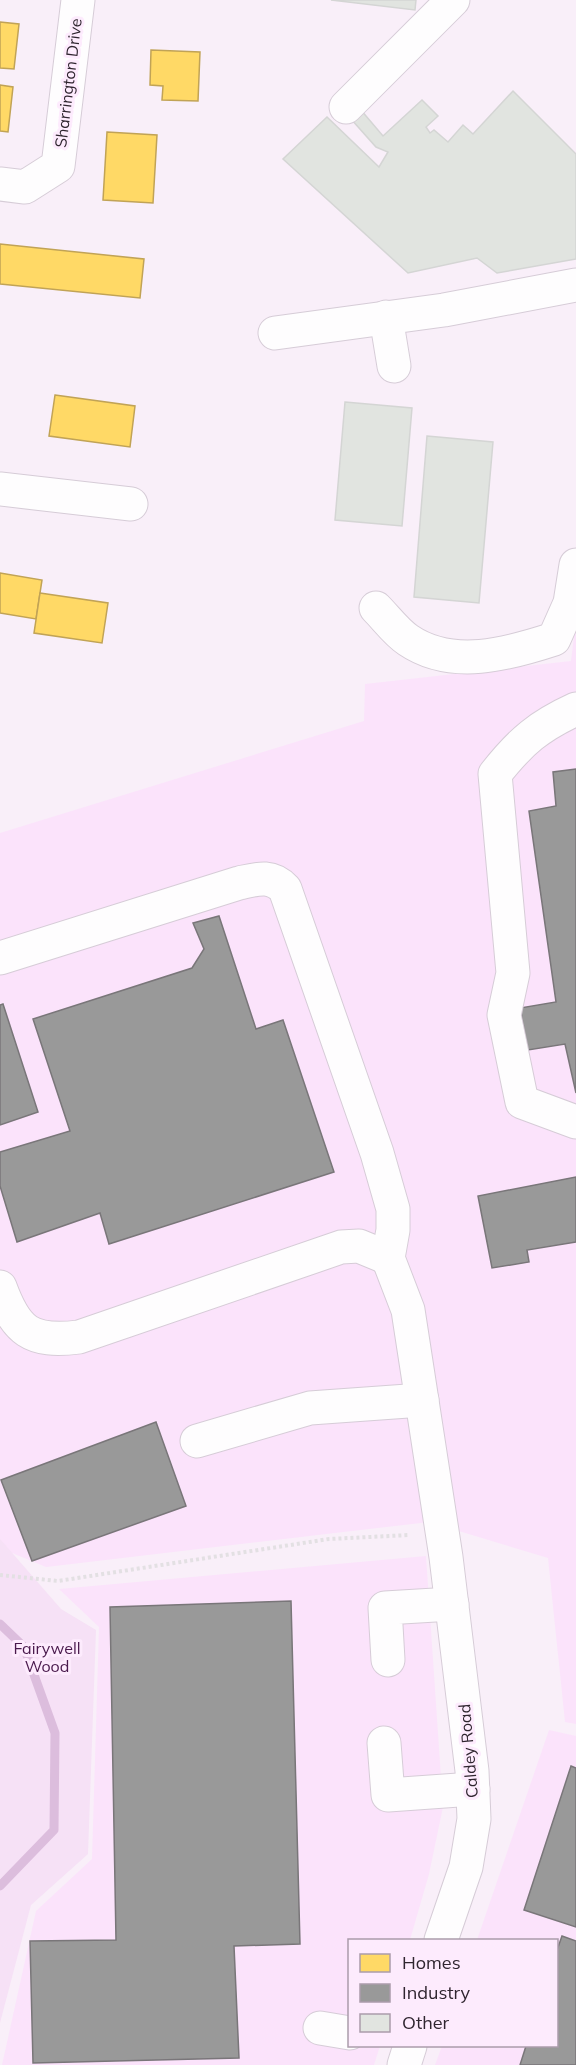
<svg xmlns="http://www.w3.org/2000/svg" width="576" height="2065" font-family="Mulish,sans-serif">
<rect width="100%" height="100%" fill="#f9eff9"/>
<g fill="#fbe3fb">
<polygon points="576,620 576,1724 565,1722 548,1558 429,1522 46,1567 0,1548 0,833 364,721 365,684 571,661"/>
<polygon points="426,1556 443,1807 429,1874 410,1940 350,1940 350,2046 380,2046 374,2065 2,2065 36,1911 92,1859 99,1627 59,1589"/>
<polygon points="549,1730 576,1736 576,2065 435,2065 442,2046 556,2046 556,1940 477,1940"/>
</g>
<polygon fill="#f6e1f6" points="0,1539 61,1609 96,1630 88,1854 31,1905 0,2023"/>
<g fill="#ffd966" stroke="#c1a356" stroke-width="1.5">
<polygon points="0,22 19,24 14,69 0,68"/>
<polygon points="151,50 200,52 198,101 162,100 163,86 150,85"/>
<polygon points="0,85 13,87 8,132 0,131"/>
<polygon points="107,132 157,135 153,203 103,200"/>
<polygon points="0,244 144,259 140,298 0,284"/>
<polygon points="55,395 135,406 130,447 49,436"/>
<polygon points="0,573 42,580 36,619 0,613"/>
<polygon points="40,593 108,603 102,643 34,633"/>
</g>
<g fill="#999" stroke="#797679" stroke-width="1.5">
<polygon points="576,769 576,1093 565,1044 528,1050 520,1008 556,1002 529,811 556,806 553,772"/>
<polygon points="219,916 256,1029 283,1020 334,1172 109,1244 100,1213 17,1242 0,1186 0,1152 70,1131 33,1019 192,968 204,949 193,923"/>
<polygon points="3,1004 38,1112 0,1125 0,1005"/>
<polygon points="576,1177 576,1242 527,1250 529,1262 492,1268 478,1196"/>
<polygon points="156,1422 186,1506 32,1561 1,1480"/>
<polygon points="291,1601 300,1944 234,1946 239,2058 33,2063 30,1941 116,1940 110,1607"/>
<polygon points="571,1766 576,1768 576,1927 524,1910"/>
<polygon points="562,1936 576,1941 576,2065 520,2065 526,2046 556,2046 556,1953"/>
</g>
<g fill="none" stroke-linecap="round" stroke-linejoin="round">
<polyline stroke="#dcbddd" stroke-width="9" points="0,1624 24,1647 55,1733 54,1830 0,1886"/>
</g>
<g fill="#e1e4e0" stroke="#d4d5d4" stroke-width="1.5">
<polygon points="331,0 416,0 415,10"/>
<polygon points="513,91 576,154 576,259 497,273 477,258 408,273 283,159 327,117 379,167 388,152 376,147 351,119 360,109 383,136 422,100 438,116 426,127 430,133 434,130 448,142 463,125 473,134"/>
<polygon points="345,402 412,408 402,526 335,520"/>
<polygon points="427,436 493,442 479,603 414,597"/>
</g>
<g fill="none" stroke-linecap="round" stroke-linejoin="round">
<defs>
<g id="minor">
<polyline points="346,107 453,0"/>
<polyline points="0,184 25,187 58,166 78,0"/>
<polyline points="386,317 394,366"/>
<polyline points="275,333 444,310 576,285"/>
<polyline points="0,489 131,504"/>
<path d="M376,608C386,618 396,632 408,640C452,670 508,654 554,639L570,603L576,565"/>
<path d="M576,709C539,726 521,741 495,774L513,973L504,1015L522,1102L576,1122"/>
<path d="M0,958L239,883C257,879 271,874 285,889L377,1153L393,1209V1230L388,1258L408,1310L446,1557L472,1771L474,1819L466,1867L441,1940"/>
<path d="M0,1287C16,1331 30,1343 79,1337L341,1247L359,1246L388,1258"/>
<polyline points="197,1441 310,1408 422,1400"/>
<polyline points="388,1660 385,1608 452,1604"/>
<polyline points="384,1743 388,1795 473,1789"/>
<polyline points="320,2028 350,2033"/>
<polyline points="404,2065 410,2046"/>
</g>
</defs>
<use href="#minor" stroke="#d6ccd7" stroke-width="35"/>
<polyline stroke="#e3e0e3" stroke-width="4" stroke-dasharray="3 3" stroke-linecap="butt" points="0,1575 58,1581 329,1539 409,1535"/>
<use href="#minor" stroke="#fefdfe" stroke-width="33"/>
</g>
<g text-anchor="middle" stroke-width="6" stroke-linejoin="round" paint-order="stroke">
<g font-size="16" fill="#2f252f" stroke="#fdebfd">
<text transform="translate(68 83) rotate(-83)" y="6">Sharrington Drive</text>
<text transform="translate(468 1751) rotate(-95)" y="6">Caldey Road</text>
</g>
<g font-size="16" fill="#49194c" stroke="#fdebfd">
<text x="47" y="1654">Fairywell<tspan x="47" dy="18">Wood</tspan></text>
</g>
</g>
<rect x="348" y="1939" width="210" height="108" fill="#fdebfd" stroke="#ab9cab" stroke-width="1.5"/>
<rect x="360" y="1954" width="30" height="18" fill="#ffd966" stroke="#ab9cab" stroke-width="1.5"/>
<text x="402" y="1969" font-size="18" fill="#2f252f">Homes</text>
<rect x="360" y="1984" width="30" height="18" fill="#999999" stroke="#ab9cab" stroke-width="1.5"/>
<text x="402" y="1999" font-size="18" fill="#2f252f">Industry</text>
<rect x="360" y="2014" width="30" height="18" fill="#e1e4e0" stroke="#ab9cab" stroke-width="1.5"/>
<text x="402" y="2029" font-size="18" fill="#2f252f">Other</text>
</svg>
